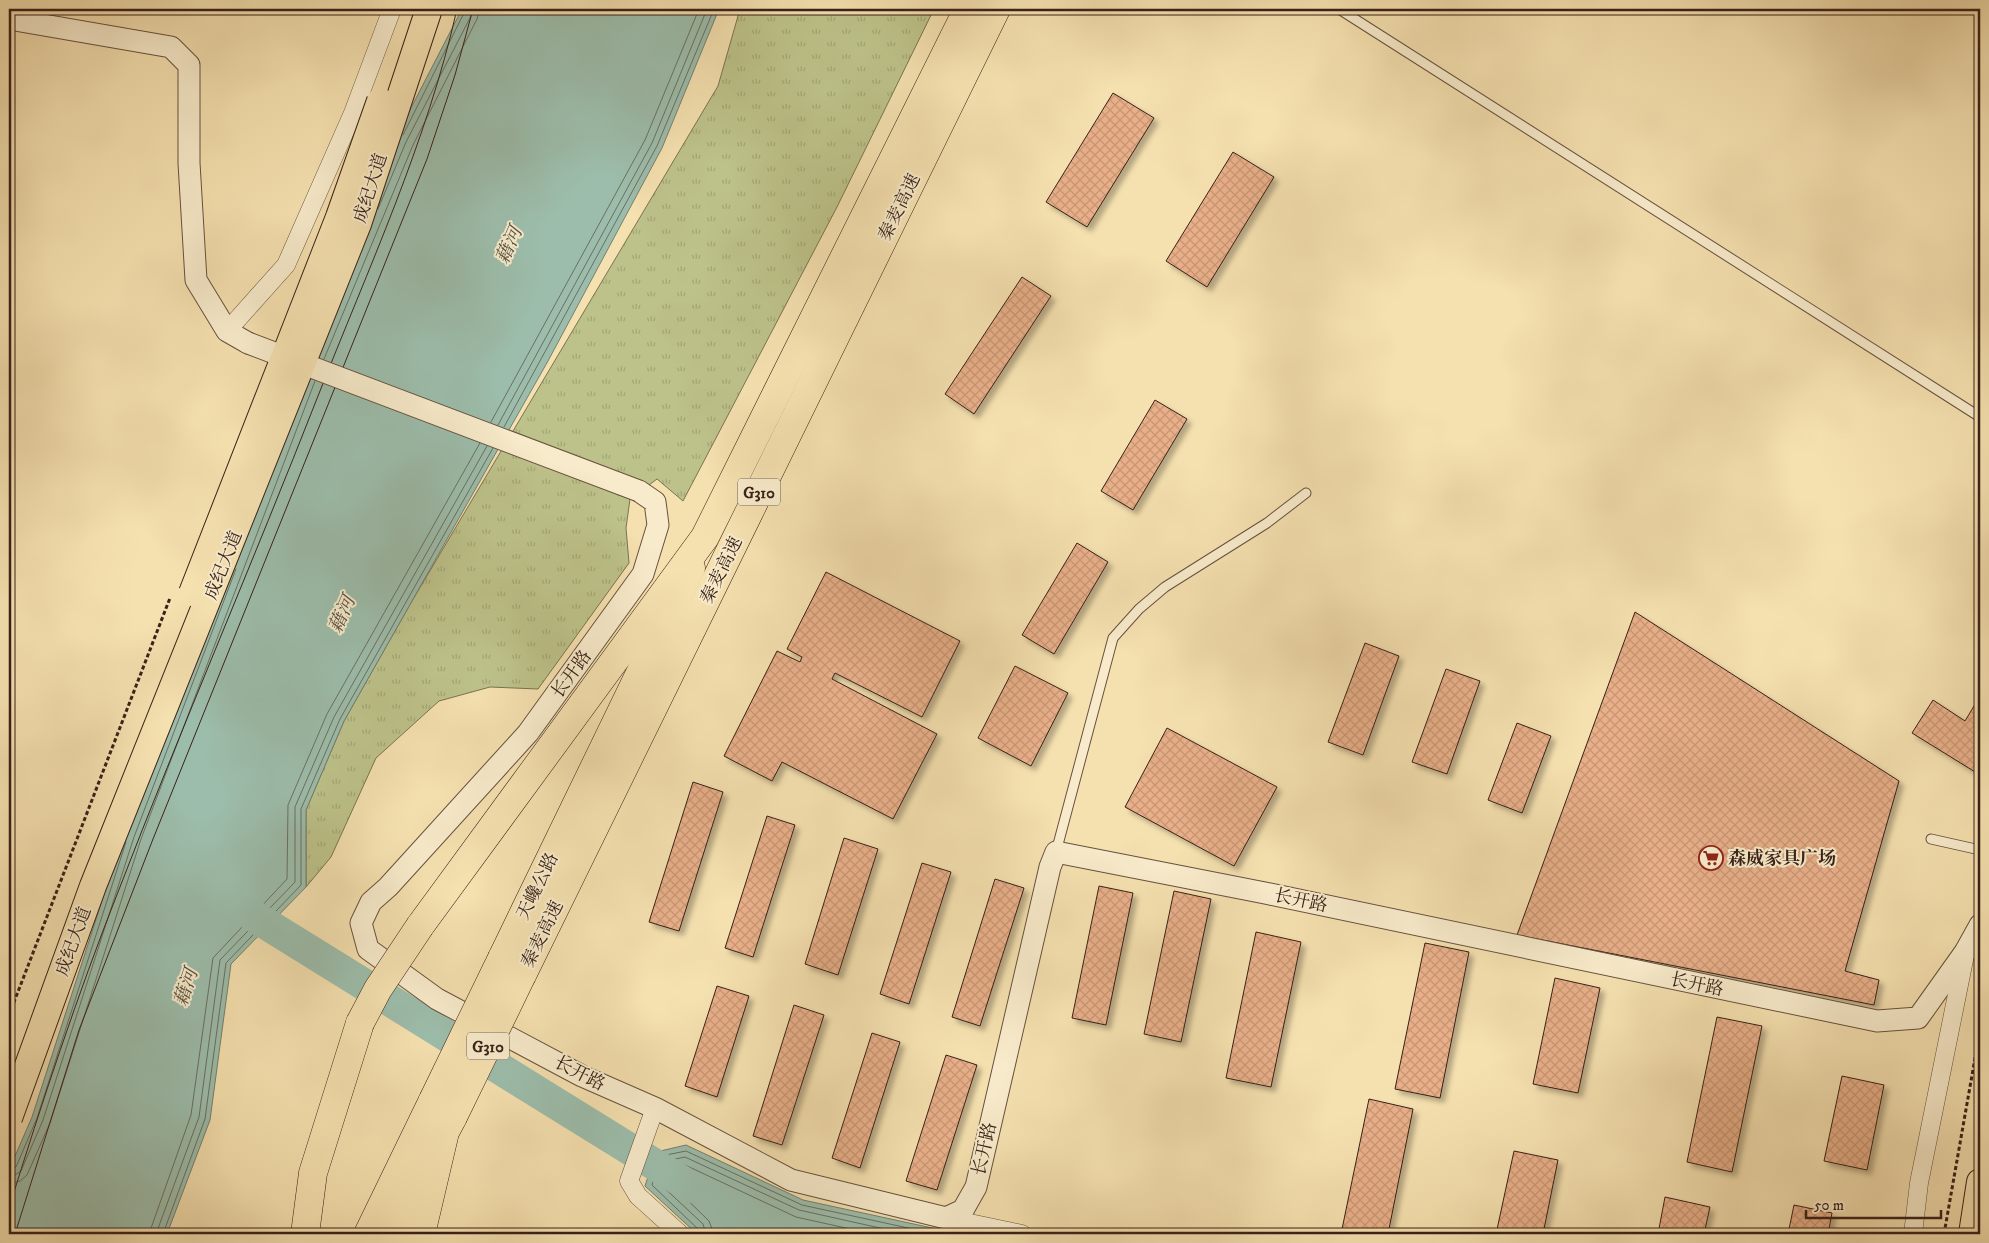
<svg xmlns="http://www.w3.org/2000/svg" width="1989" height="1243" font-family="'IM FELL DW Pica','Noto Serif SC',serif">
<defs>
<pattern id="park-tufts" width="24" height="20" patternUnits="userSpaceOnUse" patternTransform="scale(1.25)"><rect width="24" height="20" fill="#bdc28a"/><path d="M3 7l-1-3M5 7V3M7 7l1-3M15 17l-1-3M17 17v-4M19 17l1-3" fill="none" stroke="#a3a676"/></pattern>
<pattern id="building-cross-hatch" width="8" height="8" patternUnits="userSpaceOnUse" patternTransform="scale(1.25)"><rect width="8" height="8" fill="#e8af88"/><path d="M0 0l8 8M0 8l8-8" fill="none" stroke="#c89675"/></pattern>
<filter id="shadow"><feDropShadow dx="4.5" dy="4.5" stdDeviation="2.5" flood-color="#0004"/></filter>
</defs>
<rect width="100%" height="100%" fill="#f5e0af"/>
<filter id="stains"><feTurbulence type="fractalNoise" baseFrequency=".004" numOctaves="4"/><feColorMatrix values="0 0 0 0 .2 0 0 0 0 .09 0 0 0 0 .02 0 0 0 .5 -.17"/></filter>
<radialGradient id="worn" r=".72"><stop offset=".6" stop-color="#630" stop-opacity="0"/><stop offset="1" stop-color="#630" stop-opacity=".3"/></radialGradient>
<polygon fill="url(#park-tufts)" stroke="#7a7251" points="740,9 934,9 837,207 683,501 657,479 630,499 626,528 629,563 538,689 490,687 439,701 376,758 331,857 306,887 306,810 344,721 412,601 718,86"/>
<g fill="#9cbdab" stroke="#747f70">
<polygon points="462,9 719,9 662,148 548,361 344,721 306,810 306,887 231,964 210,1120 167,1234 9,1234 9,1170 32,1117 124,833 396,137"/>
<polygon points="686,1145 803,1200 960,1234 697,1234 645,1186 656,1152"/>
</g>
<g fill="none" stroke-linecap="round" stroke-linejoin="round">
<g stroke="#6a6f62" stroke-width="1">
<polyline points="403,135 466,9"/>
<polyline points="378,209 406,142 471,16 472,9"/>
<polyline points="324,359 413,145 477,19 480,9"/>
<polyline points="491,422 645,140 699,9"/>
<polyline points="498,425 652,143 707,9"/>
<polyline points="504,427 657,146 714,9"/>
<polyline points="9,1170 16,1167 37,1118 126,842"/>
<polyline points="9,1176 15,1175 21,1171 43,1120 134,837 236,569"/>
<polyline points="9,1184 20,1181 27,1175 50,1123 141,839 315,381"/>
<polyline points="149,1234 191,1115 213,958 287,879 288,805 327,714 480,443"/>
<polyline points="156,1234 199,1117 220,960 295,882 295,807 334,717 487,446"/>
<polyline points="163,1234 205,1119 226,963 301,885 301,809 340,719 493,448"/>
<polyline points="700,1234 698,1229 652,1185 661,1156 686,1151 802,1205 936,1234"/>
<polyline points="706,1234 703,1224 659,1183 666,1161 685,1157 799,1210 907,1234"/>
<polyline points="714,1234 709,1221 668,1181 671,1168 685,1165 796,1217 873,1234"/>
</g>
<polyline stroke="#9cbdab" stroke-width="32" points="231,902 691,1187"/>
</g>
<g fill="url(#building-cross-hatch)" stroke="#382118" filter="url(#shadow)">
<polygon points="1113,93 1154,118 1087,227 1046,202"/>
<polygon points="1233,152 1274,177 1207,287 1166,261"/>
<polygon points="1022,277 1051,296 974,414 945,394"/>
<polygon points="1155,400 1187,419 1133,510 1101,491"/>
<polygon points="1077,543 1108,562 1054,654 1022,635"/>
<polygon points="826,572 960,641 922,717 835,673 832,679 937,734 893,819 782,762 772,781 724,756 777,651 800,662 802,657 787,649"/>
<polygon points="1635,612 1899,781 1845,971 1879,980 1874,1005 1517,935"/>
<polygon points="1365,643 1399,656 1363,755 1328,742"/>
<polygon points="1015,666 1068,693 1031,766 978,738"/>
<polygon points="1446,669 1480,681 1447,774 1412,762"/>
<polygon points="1980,696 1980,775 1912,733 1933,700 1965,721"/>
<polygon points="1517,723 1551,736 1522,813 1488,800"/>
<polygon points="1167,728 1277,787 1234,866 1125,807"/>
<polygon points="693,782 723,792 679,931 649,922"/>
<polygon points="767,816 795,825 753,957 725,948"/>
<polygon points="844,838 878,849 838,975 805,964"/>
<polygon points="922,863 951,872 909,1004 880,994"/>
<polygon points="995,879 1024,888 980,1026 952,1017"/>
<polygon points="1099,886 1133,893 1106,1025 1072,1018"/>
<polygon points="1174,891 1211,899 1181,1042 1144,1034"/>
<polygon points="1256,932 1301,942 1271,1087 1226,1078"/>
<polygon points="1425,943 1469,952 1440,1098 1395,1089"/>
<polygon points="1555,978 1600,988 1578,1093 1533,1084"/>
<polygon points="717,986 749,996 717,1097 685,1086"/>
<polygon points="794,1005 824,1015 782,1145 753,1136"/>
<polygon points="1717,1017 1762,1026 1732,1172 1687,1162"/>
<polygon points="872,1033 900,1042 860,1168 832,1158"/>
<polygon points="946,1055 977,1065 937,1190 906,1181"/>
<polygon points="1842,1076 1884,1085 1867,1170 1824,1161"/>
<polygon points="1369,1099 1413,1109 1388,1234 1341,1234"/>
<polygon points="1514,1151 1558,1160 1543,1234 1496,1234"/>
<polygon points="1665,1197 1710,1207 1704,1234 1658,1234"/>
<polygon points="1794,1205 1832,1213 1828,1234 1788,1234"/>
</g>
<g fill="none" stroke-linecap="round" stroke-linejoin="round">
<defs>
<g id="service">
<polyline points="1339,9 1980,417"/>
<polyline points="1931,839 1980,850"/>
<polyline points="1056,852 1113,638 1139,609 1165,587 1267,523 1306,493"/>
</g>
<g id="minor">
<polyline points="227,331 286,265 353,113 392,9"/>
<polyline points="655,1108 629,1181 638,1196 680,1234"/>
<polyline points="946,1218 1022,1234"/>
<polyline points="1913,1234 1919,1183 1965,955"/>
</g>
<g id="tertiary">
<polyline points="9,19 171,47 189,65 189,163 196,280 227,331 248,343"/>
<polyline points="639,491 655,502 658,525 643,574 528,733 388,887 371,902 361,923 368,949 437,999 582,1076 655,1108 791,1180 946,1218 963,1210 976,1187 1050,867 1056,852 1265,893 1877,1021 1918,1018 1965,952 1980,925"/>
</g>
<polyline id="primary" points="1972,1234 1980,1182"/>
<g id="trunk">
<polyline points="502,958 691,568"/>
<polyline points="368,1234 433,1100"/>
<polyline points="391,1234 437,1147"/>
</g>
<g id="motorway">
<polyline points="420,926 705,537 968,9"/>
<polyline points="522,975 996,9"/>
<polyline points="305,1234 313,1173 360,1023"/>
<polyline points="421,1234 445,1132 453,1117"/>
</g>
</defs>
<use href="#service" stroke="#67513e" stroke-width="11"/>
<use href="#minor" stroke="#67513e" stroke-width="19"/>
<use href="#tertiary" stroke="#67513e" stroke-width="23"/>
<use href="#primary" stroke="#382118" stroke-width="28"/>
<use href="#trunk" stroke="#382118" stroke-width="29"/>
<use href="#motorway" stroke="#382118" stroke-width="29"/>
<g stroke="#382118" stroke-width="3" stroke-dasharray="4 2.5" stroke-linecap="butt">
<polyline points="9,1015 170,598"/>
<polyline points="1944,1234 1980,1030"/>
</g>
<use href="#service" stroke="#f8ebcb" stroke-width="9"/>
<use href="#minor" stroke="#f8ebcb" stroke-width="18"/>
<use href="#tertiary" stroke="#f8ebcb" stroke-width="21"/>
<use href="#primary" stroke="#f5e0af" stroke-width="26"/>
<use href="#trunk" stroke="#f5e0af" stroke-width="28"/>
<use href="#motorway" stroke="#f5e0af" stroke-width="28"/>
<g stroke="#382118" stroke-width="1">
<path d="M9,1208C42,1102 77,996 118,892C182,726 253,562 318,396C368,269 427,142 457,9"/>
<polyline points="15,1234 79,1030 153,839 427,159 455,75 473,9"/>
</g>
<defs>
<polyline id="tertiary-bridge" points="248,343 639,491"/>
<g id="primary-bridge">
<polyline points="192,593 339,217 380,101"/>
<polyline points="9,1118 93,886 358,224 429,9"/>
</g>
<polyline id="trunk-bridge" points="433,1100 502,958"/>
<g id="motorway-bridge">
<polyline points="360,1023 378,989 420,926"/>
<polyline points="453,1117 522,975"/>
</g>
</defs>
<use href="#tertiary-bridge" stroke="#67513e" stroke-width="23" stroke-linecap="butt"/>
<use href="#primary-bridge" stroke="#382118" stroke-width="28" stroke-linecap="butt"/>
<use href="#trunk-bridge" stroke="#382118" stroke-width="29" stroke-linecap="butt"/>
<use href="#motorway-bridge" stroke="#382118" stroke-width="29" stroke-linecap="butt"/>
<use href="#tertiary-bridge" stroke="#f8ebcb" stroke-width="21"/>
<use href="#primary-bridge" stroke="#f5e0af" stroke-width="26"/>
<use href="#trunk-bridge" stroke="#f5e0af" stroke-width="28"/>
<use href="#motorway-bridge" stroke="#f5e0af" stroke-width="28"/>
</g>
<defs>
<symbol id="supermarket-ring" viewBox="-11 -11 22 22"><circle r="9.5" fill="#f8ebcb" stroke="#8f2418" stroke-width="1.5"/><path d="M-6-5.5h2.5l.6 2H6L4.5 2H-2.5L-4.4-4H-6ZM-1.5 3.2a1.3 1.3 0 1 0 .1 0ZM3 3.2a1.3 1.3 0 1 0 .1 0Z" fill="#8f2418"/></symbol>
</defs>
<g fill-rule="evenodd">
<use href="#supermarket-ring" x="1697" y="844" width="28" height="28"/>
</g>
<g text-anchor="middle" stroke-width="4" stroke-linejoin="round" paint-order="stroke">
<g fill="#f8ebcb" stroke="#725e4e" stroke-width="1">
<rect x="738" y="478.5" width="42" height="27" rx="4"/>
<rect x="467" y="1032.5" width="42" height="27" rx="4"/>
</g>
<g font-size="16" font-weight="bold" fill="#382118">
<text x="759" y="498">G310</text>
<text x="488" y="1052">G310</text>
</g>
<g font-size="18" fill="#382118" stroke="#f8ebcb">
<text transform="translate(370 188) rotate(-72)" y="6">成纪大道</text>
<text transform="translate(899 207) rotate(-64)" y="6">秦麦高速</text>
<text transform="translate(223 565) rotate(-68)" y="6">成纪大道</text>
<text transform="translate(721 570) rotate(-64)" y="6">秦麦高速</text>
<text transform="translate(571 674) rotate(-54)" y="6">长开路</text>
<text transform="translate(537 886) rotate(-64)" y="6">天巉公路</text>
<text transform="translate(1301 900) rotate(12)" y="6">长开路</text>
<text transform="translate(542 934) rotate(-64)" y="6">秦麦高速</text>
<text transform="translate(73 941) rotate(-70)" y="6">成纪大道</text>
<text transform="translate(1697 984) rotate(12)" y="6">长开路</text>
<text transform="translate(580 1073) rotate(27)" y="6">长开路</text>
<text transform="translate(984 1149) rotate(-77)" y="6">长开路</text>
</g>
<g font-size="18" font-weight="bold" fill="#382118" stroke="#f8ebcb" text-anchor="start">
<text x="1728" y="864">森威家具广场</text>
</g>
<g font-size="19" font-style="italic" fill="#565044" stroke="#f8ebcb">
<text transform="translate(508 245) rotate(-66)" y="7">藉河</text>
<text transform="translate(341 614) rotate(-66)" y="7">藉河</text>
<text transform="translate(185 987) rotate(-72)" y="7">藉河</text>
</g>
</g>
<rect width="1989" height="1243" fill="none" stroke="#f5e0af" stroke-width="30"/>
<rect x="10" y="10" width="1969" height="1223" fill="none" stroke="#382118" stroke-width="2.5"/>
<rect x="15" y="15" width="1959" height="1213" fill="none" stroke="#382118"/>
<path d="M1806 1210v8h135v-8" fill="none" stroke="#382118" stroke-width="2.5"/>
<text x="1814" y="1210" font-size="15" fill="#382118" stroke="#f8ebcb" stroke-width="4" paint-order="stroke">50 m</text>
<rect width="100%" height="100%" filter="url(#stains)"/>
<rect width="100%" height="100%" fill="url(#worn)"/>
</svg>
